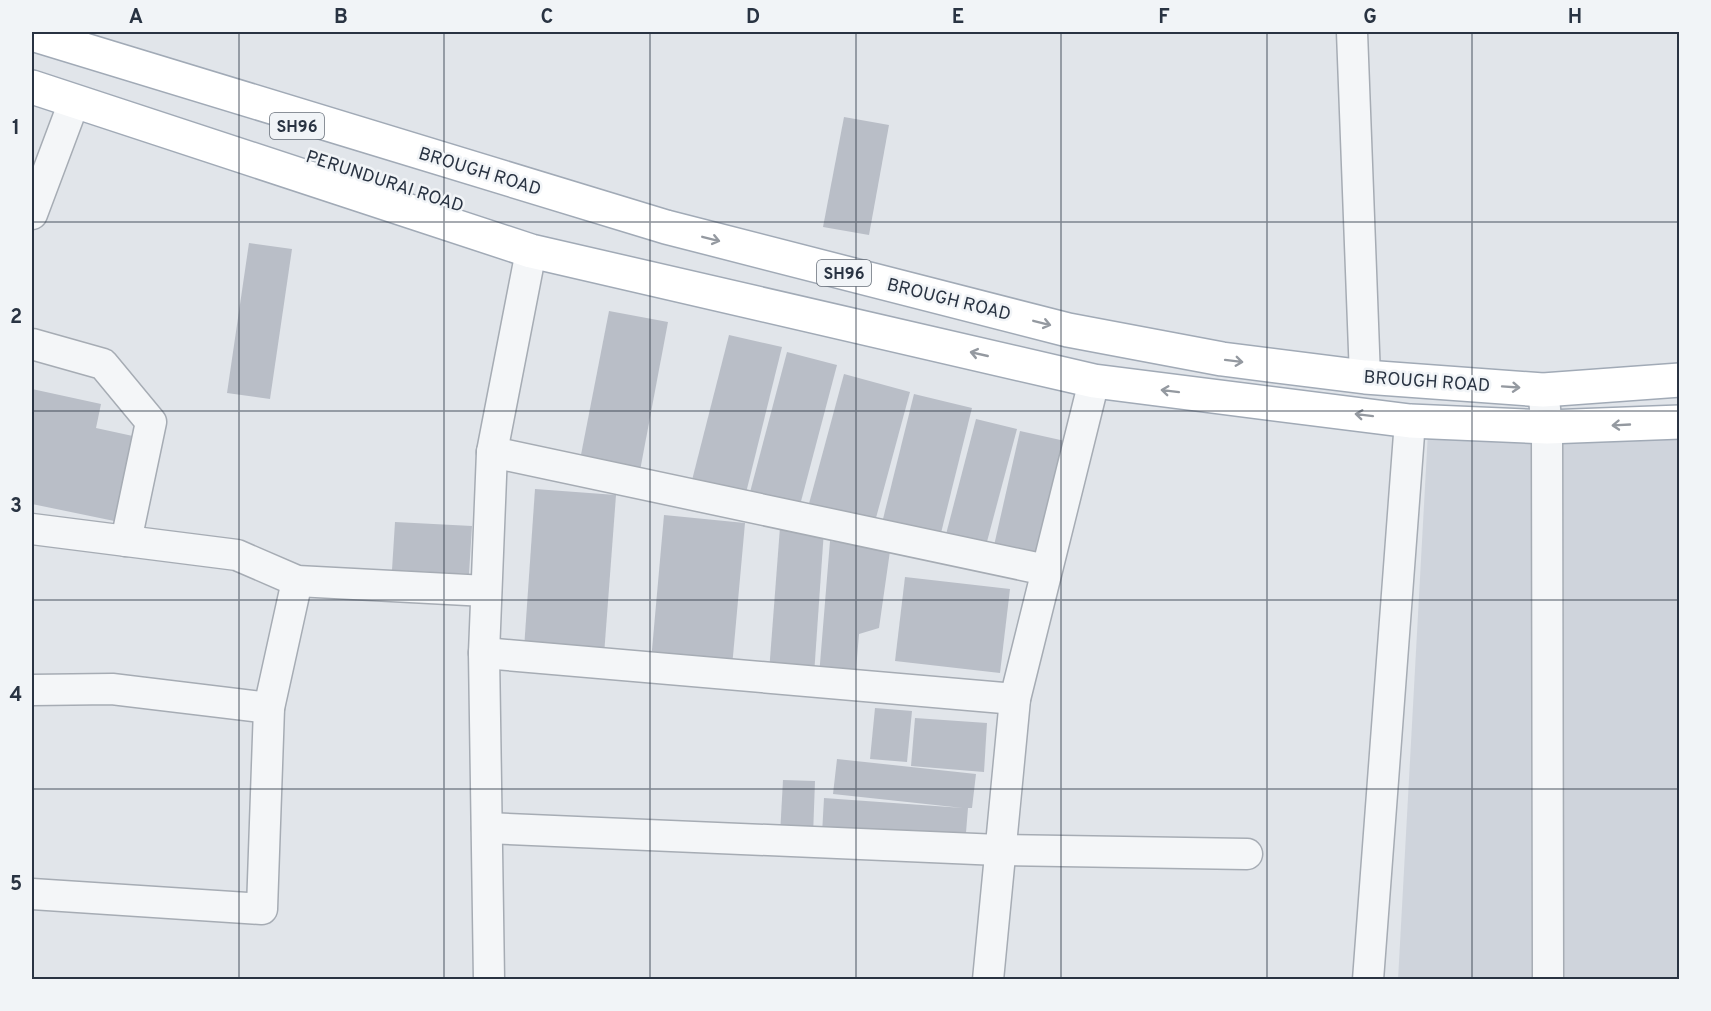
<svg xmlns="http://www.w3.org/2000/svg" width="1711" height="1011" font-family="Overpass,sans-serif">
<rect width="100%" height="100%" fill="#e1e5ea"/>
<polygon fill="#cfd4dc" points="1428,432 1679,439 1679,979 1398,980"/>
<g fill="#b9bec7">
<polygon points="844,117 889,125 869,235 823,227"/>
<polygon points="249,243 292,249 270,399 227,393"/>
<polygon points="609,311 668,322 639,476 579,465"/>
<polygon points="729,335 782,347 744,501 690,488"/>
<polygon points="787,352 837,365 799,509 749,496"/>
<polygon points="844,374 910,392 873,529 807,511"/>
<polygon points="32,389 101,404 96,428 142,438 124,523 32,504"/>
<polygon points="914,394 972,408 939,541 881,527"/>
<polygon points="976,419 1017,429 984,553 944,542"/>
<polygon points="1020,431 1065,441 1038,560 993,550"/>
<polygon points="535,489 616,495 604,655 524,649"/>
<polygon points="664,515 745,523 732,667 651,661"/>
<polygon points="395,522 472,526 469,574 392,570"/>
<polygon points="780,527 824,530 814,675 769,672"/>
<polygon points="830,541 890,551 879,628 859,634 855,682 819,676"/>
<polygon points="905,577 1010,589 1000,673 895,661"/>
<polygon points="875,708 912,711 907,762 870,759"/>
<polygon points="915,718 987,723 984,772 911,766"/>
<polygon points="837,759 976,774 972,808 968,808 965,845 822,834 824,798 963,808 833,794"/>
<polygon points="783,780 815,781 813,836 780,835"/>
</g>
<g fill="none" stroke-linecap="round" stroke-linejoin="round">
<defs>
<g id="street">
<polyline points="1352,32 1365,377"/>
<polyline points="32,214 74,102"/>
<polyline points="32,344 103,364 151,422 126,541"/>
<polyline points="1543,390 1547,427 1548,980"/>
<polyline points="492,452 1046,570"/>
<polyline points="32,529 237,555 297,581 486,591"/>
<polyline points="484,653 1015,699"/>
<polyline points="32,690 112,689 269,708"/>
<polyline points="487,828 999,850 1247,854"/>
<polyline points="32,894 262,909 269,708 297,581"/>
<polyline points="489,980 484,653 492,452 531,251"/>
<polyline points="988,980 1015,699 1094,381"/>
<polyline points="1368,980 1410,421"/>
</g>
<g id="primary">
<polyline points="32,34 666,227 1068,330 1222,359 1365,377 1543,390 1680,380"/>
<polyline points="32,87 531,251 1094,381 1410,421 1547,427 1680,422"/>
</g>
</defs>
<use href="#street" stroke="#a6acb4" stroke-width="33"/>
<use href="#primary" stroke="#a1aab6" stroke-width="36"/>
<use href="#street" stroke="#f4f6f8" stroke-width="30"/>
<use href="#primary" stroke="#fff" stroke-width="33"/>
</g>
<defs><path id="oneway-shaft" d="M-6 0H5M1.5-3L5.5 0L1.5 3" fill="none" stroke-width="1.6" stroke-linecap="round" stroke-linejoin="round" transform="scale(1.5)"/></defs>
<g stroke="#9499a0">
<use href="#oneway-shaft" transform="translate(711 239) rotate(14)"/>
<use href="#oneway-shaft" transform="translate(1042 323) rotate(14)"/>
<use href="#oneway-shaft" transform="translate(979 354) rotate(-167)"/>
<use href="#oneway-shaft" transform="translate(1234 361) rotate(7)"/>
<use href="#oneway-shaft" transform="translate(1511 387) rotate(4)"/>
<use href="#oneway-shaft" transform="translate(1170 391) rotate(-173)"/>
<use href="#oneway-shaft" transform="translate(1364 415) rotate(-173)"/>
<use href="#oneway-shaft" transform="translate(1621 425) rotate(177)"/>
</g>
<path fill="none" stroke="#293342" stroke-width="1.5" stroke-opacity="0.55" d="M239,32V980M444,32V980M650,32V980M856,32V980M1061,32V980M1267,32V980M1472,32V980M32,222H1680M32,411H1680M32,600H1680M32,789H1680"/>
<g text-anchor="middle" stroke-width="5" stroke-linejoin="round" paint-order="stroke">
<g fill="#f1f4f7" stroke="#656d78" stroke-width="1.5">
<rect x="270" y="113" width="54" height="26" rx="4.5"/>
<rect x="817" y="260" width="54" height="26" rx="4.5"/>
</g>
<g font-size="16" font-weight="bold" fill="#293342">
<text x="297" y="132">SH96</text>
<text x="844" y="279">SH96</text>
</g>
<g font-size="18" fill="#293342" stroke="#f1f4f7">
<text transform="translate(480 171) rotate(17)" y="6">BROUGH ROAD</text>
<text transform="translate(385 181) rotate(18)" y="6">PERUNDURAI ROAD</text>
<text transform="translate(949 299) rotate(14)" y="6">BROUGH ROAD</text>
<text transform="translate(1427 381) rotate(4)" y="6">BROUGH ROAD</text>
</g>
</g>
<rect width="1711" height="1011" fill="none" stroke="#f1f4f7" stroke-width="66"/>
<rect x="33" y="33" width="1645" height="945" fill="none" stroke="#293342" stroke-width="2"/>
<g font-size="20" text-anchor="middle" font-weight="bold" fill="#293342">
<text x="136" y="23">A</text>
<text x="341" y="23">B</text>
<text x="547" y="23">C</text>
<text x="753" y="23">D</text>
<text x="958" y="23">E</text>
<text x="1164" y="23">F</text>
<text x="1370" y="23">G</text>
<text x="1575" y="23">H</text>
<text x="16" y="134">1</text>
<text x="16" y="323">2</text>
<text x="16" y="512">3</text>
<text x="16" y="701">4</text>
<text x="16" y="890">5</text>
</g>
</svg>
